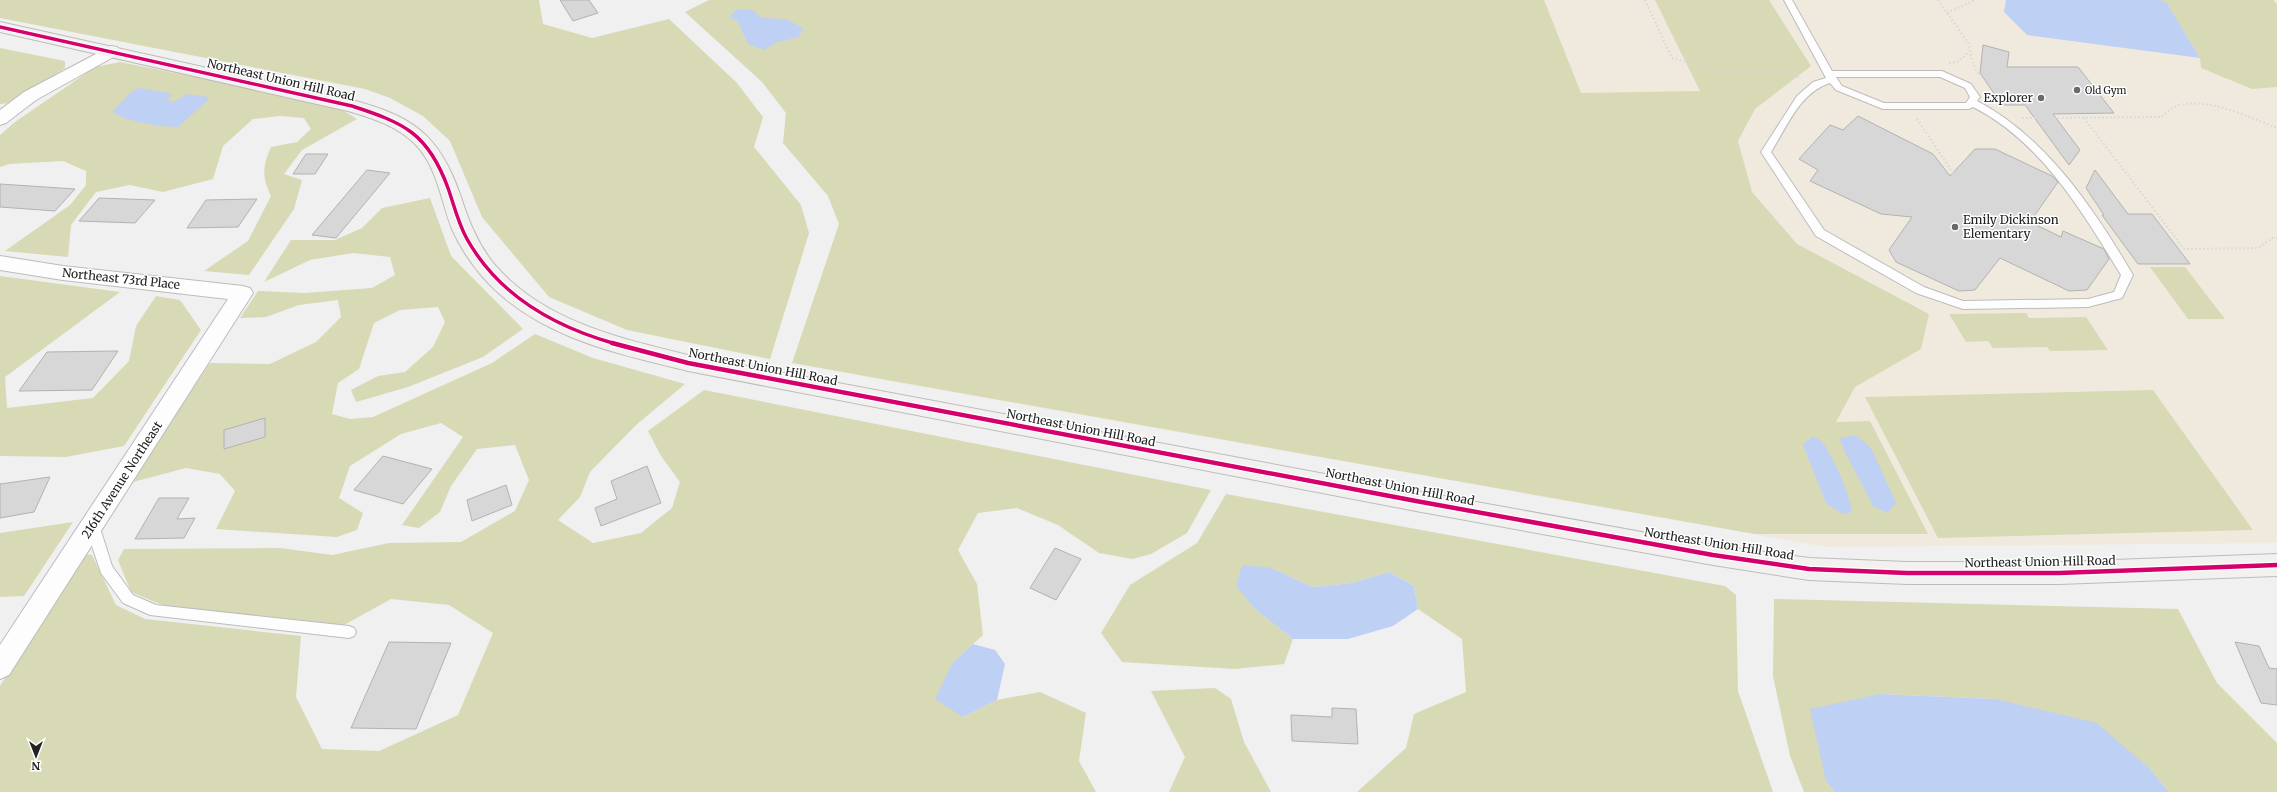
<svg xmlns="http://www.w3.org/2000/svg" width="2277" height="792" font-family="Merriweather,serif">
<rect width="100%" height="100%" fill="#f0f0f0"/>
<polygon fill="#f0eade" points="949,0 2277,0 2277,543 1826,547 861,376"/>
<g fill="#d8d9b5">
<polygon points="0,0 539,0 543,24 592,38 669,19 737,83 763,117 754,147 801,205 809,233 770,359 627,330 549,297 482,217 450,141 423,116 390,98 365,89 0,18"/>
<polygon points="709,0 1544,0 1581,93 1700,91 1655,0 1769,0 1811,66 1755,109 1738,141 1752,192 1797,244 1929,314 1921,349 1855,387 1836,422 1870,421 1928,534 1755,534 792,363 839,224 828,196 783,143 786,113 762,82 685,12"/>
<polygon points="2160,0 2273,0 2277,4 2277,87 2252,89 2201,68 2200,58 2166,3"/>
<polygon points="0,48 65,61 65,68 11,103 0,104"/>
<path d="M120,62L280,94L344,111L357,119L302,150L284,174L302,180L294,209L249,275L204,271L248,241L271,196C262,177 262,167 271,147L297,142L311,129L304,118L280,116L253,119L223,146L213,179L163,192L130,185L96,192L71,225L68,257L5,251L70,205L86,185V171L63,161L9,164L0,167V135L15,122L95,67Z"/>
<polygon points="430,198 451,256 523,329 483,357 408,387 356,402 351,390 378,376 405,372 433,347 445,322 438,307 400,310 374,323 359,369 338,383 332,414 350,419 373,417 492,363 535,334 593,358 685,384 636,425 590,472 580,497 558,520 593,543 641,533 672,508 680,482 661,456 648,431 704,390 1211,490 1187,533 1151,554 1132,559 1099,553 1058,525 1017,508 978,513 958,550 977,584 983,635 953,662 963,717 997,700 1040,692 1086,713 1079,761 1096,792 0,792 0,686 82,554 92,555 116,605 145,619 301,636 296,697 322,749 379,751 458,715 493,633 449,605 391,599 344,625 162,605 131,592 118,560 124,549 280,548 332,555 389,543 461,542 515,511 529,480 515,445 477,449 451,486 440,512 419,528 402,525 463,437 441,423 401,434 350,466 339,498 363,513 357,530 337,537 216,529 235,491 220,474 186,468 129,483 210,363 270,364 316,342 341,317 338,300 299,305 266,317 240,318 258,291 304,293 372,288 395,275 390,257 353,253 310,260 264,282 291,240 335,240 362,228 382,208"/>
<polygon points="2150,267 2185,267 2225,319 2188,319"/>
<polygon points="0,276 120,292 5,377 7,408 93,398 129,361 136,326 156,296 180,300 201,330 124,446 66,457 0,456"/>
<polygon points="2026,313 2029,318 2086,317 2108,350 2050,351 2047,347 1993,348 1988,341 1966,342 1949,314"/>
<polygon points="2153,390 2253,530 1938,538 1865,397"/>
<polygon points="1226,494 1725,586 1736,595 1738,691 1773,792 1357,792 1406,748 1414,714 1466,692 1462,639 1418,609 1414,586 1389,572 1352,583 1312,587 1272,568 1256,610 1293,639 1284,664 1235,669 1122,662 1101,633 1130,585 1197,543"/>
<polygon points="73,522 24,596 0,597 0,533"/>
<polygon points="1774,599 2178,609 2217,683 2277,743 2277,792 2169,792 2150,769 1995,699 1880,694 1826,781 1835,792 1804,792 1790,756 1773,676"/>
<polygon points="1215,688 1231,699 1244,742 1271,792 1169,792 1185,757 1151,691"/>
</g>
<g fill="#bed0f4">
<polygon points="2006,0 2160,0 2166,2 2200,58 2027,35 2004,12"/>
<polygon points="735,10 752,10 762,18 786,19 803,28 799,37 777,42 764,50 748,44 738,22 730,17"/>
<path d="M141,88L169,93L172,95L167,100C176,104 181,97 188,94L208,97V100L178,127C157,126 130,123 112,112L132,91Z"/>
<polygon points="1855,435 1871,448 1896,503 1887,513 1873,506 1843,448 1840,438"/>
<path d="M1812,436C1815,438 1820,439 1822,442C1834,458 1849,492 1852,512L1843,514L1826,503L1803,445Z"/>
<polygon points="1242,565 1272,568 1312,587 1352,583 1389,572 1414,586 1418,609 1393,626 1348,639 1293,639 1256,610 1236,586"/>
<polygon points="973,644 995,650 1005,664 997,700 963,717 935,699 953,662"/>
<polygon points="1880,694 1995,699 2097,723 2150,769 2169,792 1835,792 1826,781 1810,709"/>
</g>
<g fill="#d7d7d7" stroke="#b2b2b2">
<polygon points="560,0 589,0 598,13 573,21"/>
<polygon points="1983,45 2009,52 2007,67 2078,67 2114,113 2053,114 2080,150 2069,165 2025,105 2002,105 1980,73"/>
<polygon points="1858,116 1933,154 1950,176 1975,149 1995,149 2052,176 2058,182 2030,222 2061,237 2063,231 2104,249 2109,259 2087,290 2069,291 2000,258 1975,290 1959,291 1896,262 1889,250 1912,217 1881,214 1810,181 1818,170 1799,159 1830,125 1843,130"/>
<polygon points="306,154 328,154 315,174 293,174"/>
<polygon points="367,170 390,173 336,238 312,235"/>
<polygon points="2095,170 2128,214 2152,214 2190,264 2138,264 2102,215 2104,215 2086,188"/>
<polygon points="0,184 75,189 55,211 0,207"/>
<polygon points="99,198 155,200 135,223 79,221"/>
<polygon points="257,199 238,227 187,228 206,200"/>
<polygon points="118,351 92,390 19,391 47,352"/>
<polygon points="265,418 265,437 224,449 224,430"/>
<polygon points="383,456 432,469 403,504 354,490"/>
<polygon points="647,466 661,503 601,526 595,508 617,499 611,481"/>
<polygon points="50,477 34,512 0,518 0,484"/>
<polygon points="506,485 512,505 472,521 467,500"/>
<polygon points="159,498 189,498 177,519 195,518 184,538 135,539"/>
<polygon points="1055,548 1081,559 1056,600 1030,588"/>
<polygon points="389,642 451,643 416,729 351,728"/>
<polygon points="2235,642 2259,646 2269,668 2277,669 2277,705 2261,703"/>
<polygon points="1332,708 1356,709 1358,744 1292,741 1291,715 1332,717"/>
</g>
<g fill="none" stroke-linecap="round" stroke-linejoin="round">
<defs>
<g id="lane">
<path d="M1784,0H1792L1832,71H1942L1971,84L1980,97L1977,101C2046,137 2094,209 2133,275L2122,298L2088,307L1963,309L1916,293L1816,236L1761,152L1797,96L1813,82L1826,78ZM1836,77H1940L1965,88L1970,97L1966,103H1884L1842,86ZM1830,83L1836,90L1883,109H1969L1973,107C2041,141 2083,213 2121,275L2114,292L2088,299L1963,301L1924,287L1824,230L1771,152C1787,127 1800,92 1830,83Z"/>
<polygon points="92,520 97,521 99,525 112,566 133,595 156,605 349,626 354,628 356,632 354,636 349,638 150,615 123,603 101,573 85,525 87,521"/>
</g>
<g id="street">
<polygon points="111,46 117,47 120,51 117,55 36,100 6,123 0,125 0,110 24,92"/>
<polygon points="0,256 63,266 243,286 250,288 253,293 9,675 0,679 0,645 228,299 63,280 0,270"/>
</g>
<path id="secondary" d="M0,22L352,100C412,116 439,134 460,194C468,219 477,243 494,264C543,321 618,338 688,355L1416,491L1713,545L1809,558L1907,562H2059L2277,554V576L2059,584H1907L1809,580L1713,565L1416,511L688,371C614,353 533,336 481,275C470,262 459,245 452,229C441,201 437,166 415,144C397,126 372,118 348,111L0,32Z"/>
</defs>
<use href="#lane" stroke="#bcbcbc" stroke-width="2"/>
<use href="#street" stroke="#bcbcbc" stroke-width="2"/>
<use href="#secondary" stroke="#bcbcbc" stroke-width="2"/>
<g stroke="#d7d7d7" stroke-width="2" stroke-dasharray="1.5 2.5" stroke-linecap="butt">
<polyline points="1645,0 1672,58 1714,70 1775,71 1802,78"/>
<polyline points="1938,0 1969,44 1972,61 1979,76"/>
<polyline points="1947,13 1975,0"/>
<polyline points="1949,63 1959,61 1969,52"/>
<path d="M2022,118L2161,117C2166,113 2172,107 2179,105C2211,98 2248,117 2277,128"/>
<polyline points="2084,118 2184,249 2258,248 2272,238 2277,238"/>
<polyline points="1917,119 1957,179"/>
</g>
<use href="#lane" fill="#fdfdfd" fill-rule="evenodd"/>
<use href="#street" fill="#fdfdfd" fill-rule="evenodd"/>
<use href="#secondary" fill="#f3f1ef" fill-rule="evenodd"/>
<defs>
<path id="cycleway-far1" d="M0,27L352,106C404,123 428,133 448,188C454,205 458,223 467,239C499,296 555,327 616,344"/>
<polyline id="cycleway" points="612,343 688,363 1416,501 1713,555 1809,569 1907,573 2059,573 2277,565"/>
</defs>
<use href="#cycleway-far1" stroke="#fff" stroke-width="5.5"/>
<use href="#cycleway" stroke="#fff" stroke-width="7"/>
<use href="#cycleway-far1" stroke="#d6006c" stroke-width="3.5"/>
<use href="#cycleway" stroke="#d6006c" stroke-width="4.5"/>
</g>
<g fill="#696a6a" stroke="#fff" stroke-width="1.5">
<circle cx="2077" cy="90" r="4"/>
<circle cx="2041" cy="98" r="4"/>
<circle cx="1955" cy="227" r="4"/>
</g>
<g text-anchor="middle" stroke-width="3" stroke-linejoin="round" paint-order="stroke">
<g font-size="10" fill="#212222" stroke="#fff" text-anchor="start">
<text x="2085" y="94">Old Gym</text>
</g>
<g font-size="12" fill="#212222" stroke="#fff">
<text transform="translate(281 80) rotate(13)" y="4">Northeast Union Hill Road</text>
<text transform="translate(121 279) rotate(6)" y="4">Northeast 73rd Place</text>
<text transform="translate(763 367) rotate(11)" y="4">Northeast Union Hill Road</text>
<text transform="translate(1081 428) rotate(11)" y="4">Northeast Union Hill Road</text>
<text transform="translate(122 480) rotate(-57)" y="4">216th Avenue Northeast</text>
<text transform="translate(1400 487) rotate(11)" y="4">Northeast Union Hill Road</text>
<text transform="translate(1719 544) rotate(9)" y="4">Northeast Union Hill Road</text>
<text transform="translate(2040 562) rotate(-1)" y="4">Northeast Union Hill Road</text>
</g>
<g font-size="12" fill="#212222" stroke="#fff" text-anchor="end">
<text x="2033" y="102">Explorer</text>
<text x="1963" y="224" text-anchor="start">Emily Dickinson<tspan x="1963" dy="14">Elementary</tspan></text>
</g>
</g>
<g transform="translate(36 756) rotate(180)" stroke="#ffffff" stroke-width="3" paint-order="stroke">
<path d="M0-3L7 15L0 10L-7 15Z" fill="#212222"/>
<text y="-6" font-size="11" font-weight="bold" text-anchor="middle" fill="#212222">N</text>
</g>
</svg>
